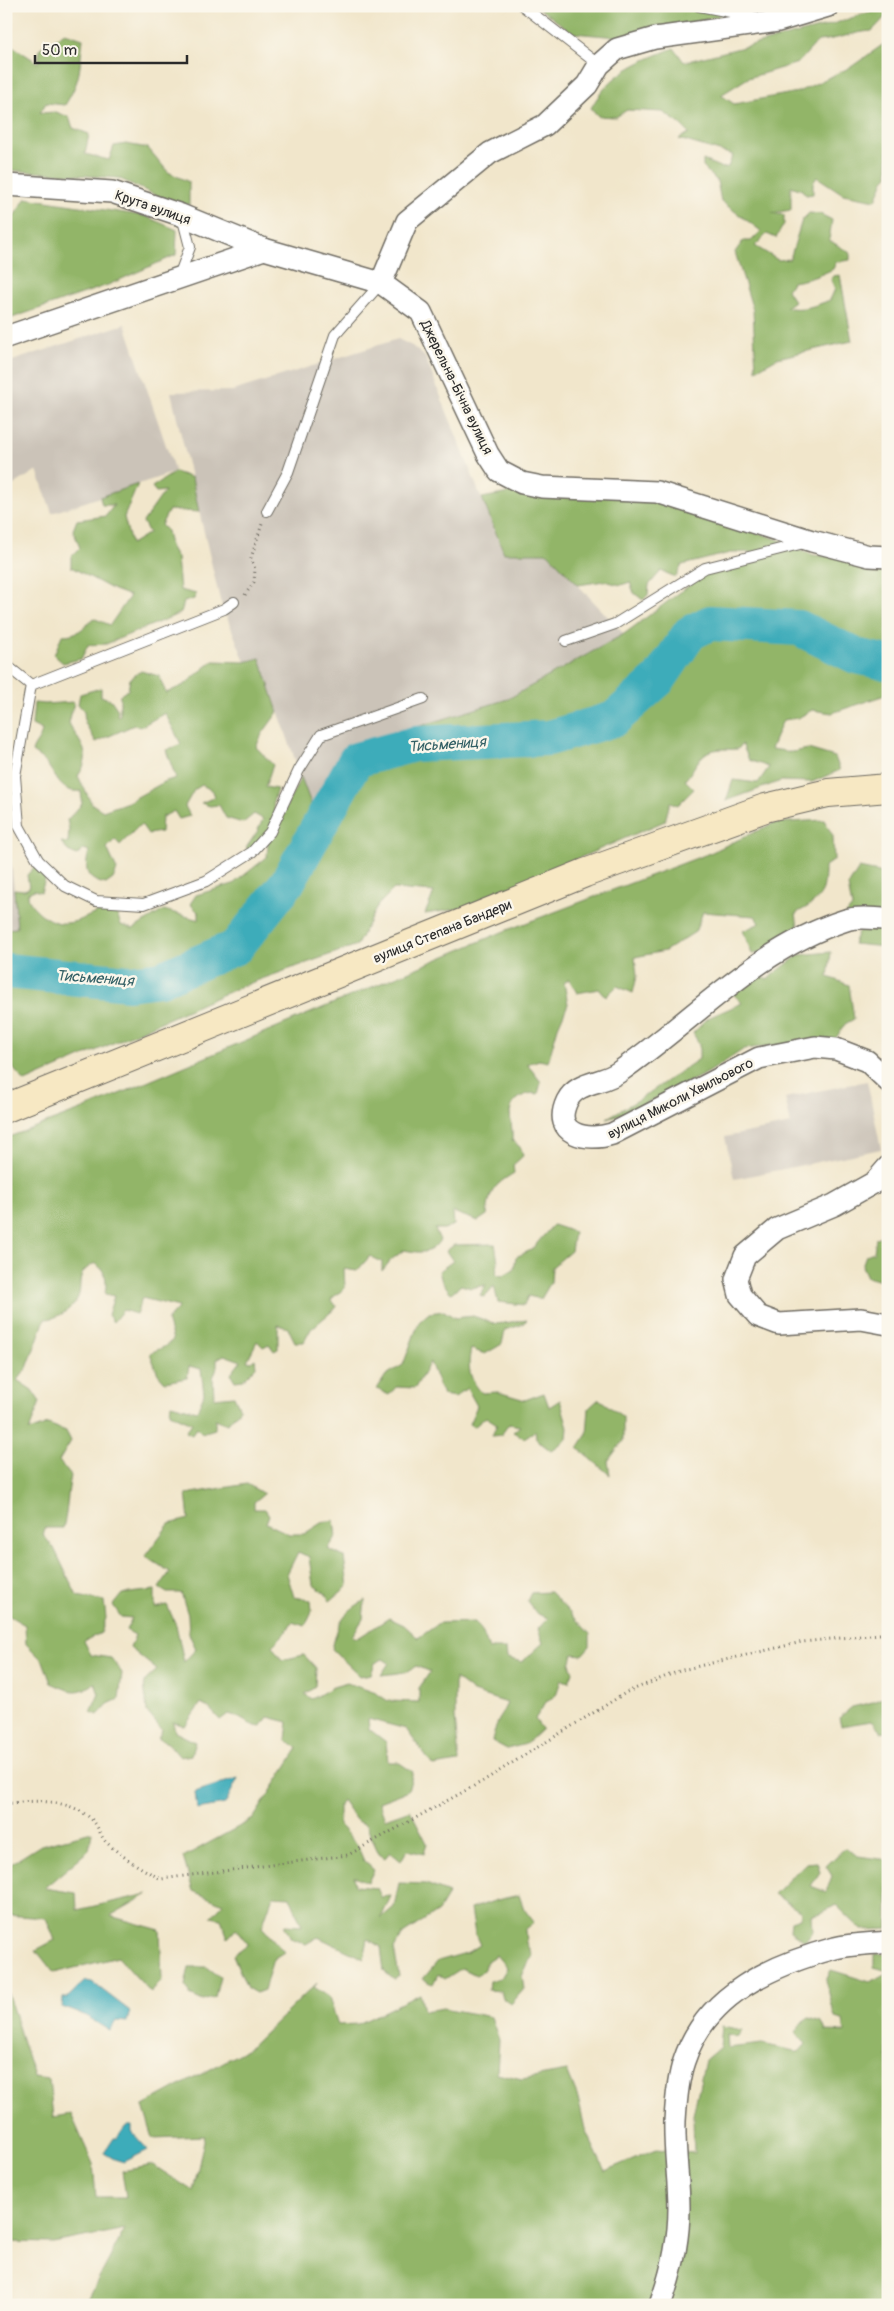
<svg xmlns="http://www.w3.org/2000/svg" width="894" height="2311" font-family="Pangolin,sans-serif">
<rect width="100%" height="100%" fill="#fbf7ec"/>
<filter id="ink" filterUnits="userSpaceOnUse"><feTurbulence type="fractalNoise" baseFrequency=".02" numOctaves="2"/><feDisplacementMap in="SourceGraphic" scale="10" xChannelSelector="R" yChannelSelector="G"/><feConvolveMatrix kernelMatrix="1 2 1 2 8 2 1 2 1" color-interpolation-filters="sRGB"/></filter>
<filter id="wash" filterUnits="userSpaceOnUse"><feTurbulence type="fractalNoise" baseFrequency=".0096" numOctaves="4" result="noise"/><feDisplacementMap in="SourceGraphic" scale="20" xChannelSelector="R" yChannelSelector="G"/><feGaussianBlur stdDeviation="1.12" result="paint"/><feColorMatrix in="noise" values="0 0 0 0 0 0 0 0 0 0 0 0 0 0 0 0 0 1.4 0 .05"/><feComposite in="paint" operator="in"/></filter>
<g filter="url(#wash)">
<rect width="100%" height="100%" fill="#f1e6cb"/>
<g fill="#cbc3b8">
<polygon points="125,324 175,472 52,513 37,470 6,490 6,363"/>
<polygon points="398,339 412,346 425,357 503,552 548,553 624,634 508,699 356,746 312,809 260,658 245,662 220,600 171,392 233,391"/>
<polygon points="6,813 14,889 17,929 6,929"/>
<polygon points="867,1081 881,1149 734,1179 725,1137 791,1124 785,1098"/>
</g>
<g fill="#92b568" stroke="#5e704a">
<polygon points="536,6 749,6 705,20 617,37 573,33"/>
<path d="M888,6V14L872,31C853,32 837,40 818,41L798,63L748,78L721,95L734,104L798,92L851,67L888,41V176L884,180L876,200L843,194L817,177L813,183V194L806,195L802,190L791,186V210L772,213L784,215V224L776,238L767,234L755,246L778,260L790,259L802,220L809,213L820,214L832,220L829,240L850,253V260L836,262L833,269C819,276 807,280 792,282L787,290L794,301L786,307C801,311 815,306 830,300L835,289L831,280L833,276L840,275L852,341L777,358L756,370L753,310L735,252L743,241H751L761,231L721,201L717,181L703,167V160L722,168L728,167L733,155L679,139L689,133L680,124L663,112L627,110L616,117L598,116L591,108C611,72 637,63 674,48L684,62L827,26Z"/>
<path d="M6,25L11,45L38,63L40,48L65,33L83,39C79,69 82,78 65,105L46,103L40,113L56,112L69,117L73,128L89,134L85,154L109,160L114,146L126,144L148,148L168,172L189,182V205L162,198L118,178L6,170Z"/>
<polygon points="26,198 145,216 177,230 176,255 108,285 6,320 6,228"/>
<path d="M175,472L192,478L199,512L169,510L161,525L167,531L170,546L177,558L180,590L196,594L194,599L184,602L181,613L106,644L88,645L81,659L63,663L54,655L62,635C77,635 84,629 93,618L110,625L130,596L114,590L71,567V557L80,548L73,530L77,520L106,516L114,505H102L100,497L138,484L124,517L131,544L149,533L143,522L165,491L156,492L152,487Z"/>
<path d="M520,491L658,497L785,542L813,555L888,563V694L832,713L812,710L798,718L783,720L771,749L793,752L808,749L835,757L840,770L812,782L781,781L726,801L733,780L758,783L769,767L749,760L742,744L738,749C730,750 722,748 714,750C700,752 694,770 685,780L694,789L678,805L670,802L665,821L463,908L425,914L434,892L394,889L378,905L357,945L242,986L25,1082L6,1060V929L17,928L14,889L24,890L29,888L27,875L37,864L47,873L41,892L34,890L28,893C28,903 33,906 40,913C63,933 80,919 105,909L117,914L121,925L133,929L164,910L199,920V913L190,904L196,895L233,884L267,857L268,842L261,839L249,851L246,848L257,832L263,819L254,814L243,823L226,818L219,805L210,806L201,803L215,797L213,791L202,785L194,790L185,806L190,816L179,819L174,811L162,817L161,832L148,834L141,824L120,845L115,839L107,848L117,870L113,879L106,884C85,880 84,870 89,851L84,849L77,855L68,851L61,842L68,843L69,829L67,820L82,804L81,791C58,794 56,772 43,760C40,757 36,755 32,752C34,743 41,740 42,730L32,725L34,703L45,704L74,702L69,723C80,745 94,753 78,776L92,804L103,811L128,802L166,781L176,778L166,750L181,744L165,713L140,727L134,725L96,742L85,723L84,711L78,704L80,694L101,688V696L111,700L118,710L117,717L120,715V695L128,690L130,679L141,671L159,676L166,693L184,685L213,661L245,662L260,658L278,712L262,734L256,747L273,765L265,787L277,789L273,802L277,825L301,777L313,809L356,746L508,699L624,634L706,573L758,562L751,552L730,553L682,565L676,577L661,571L649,585L648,595L643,600L634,593L630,582L621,585L604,581L578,585L548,553H504L482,498Z"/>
<path d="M824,820L833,836L834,860L825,866C825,894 822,900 796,913L799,935L762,953L752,954L743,931L760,923L755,916L703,912L695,932L665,951L635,957L637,976L633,993L617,986L606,997L599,989L577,993L569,979L564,983L568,1004L558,1027L548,1062L539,1060L527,1064L541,1082L538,1094C527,1091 512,1099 510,1112C510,1120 513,1129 512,1140L521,1148L523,1156L513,1165L514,1173C493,1186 490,1190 487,1215L478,1221L453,1212L454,1225L444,1229H435L440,1240C430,1255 421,1253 404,1250L391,1260L382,1271V1262L370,1256L357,1271L344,1269L345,1288L331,1299L337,1307L311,1329L304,1342H295L288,1328L278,1325V1349L274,1351L269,1344L263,1347L257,1341L247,1361L251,1362L255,1359L256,1367L243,1380L235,1381L231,1374L241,1361L224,1355L217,1359V1367L213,1378L214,1398L234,1396L240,1409L227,1424L215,1419V1429L202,1433L196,1427L192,1435L186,1432L192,1423L170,1413L171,1404L197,1411L204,1394L201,1369L189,1366L187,1378L165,1382L158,1374L150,1353L164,1347L173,1340L167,1320L179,1307L142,1298L136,1314L123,1310L113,1322L108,1315L114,1296L105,1294C107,1280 107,1272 95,1263C92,1265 87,1268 85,1270C78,1277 81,1286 79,1294C76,1307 58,1319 45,1319L27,1368L17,1380L32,1390L40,1402L29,1431L48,1424L66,1431L71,1441L59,1461L71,1476C67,1494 68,1510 63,1528H45L43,1535L54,1548L77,1596L104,1601L106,1618L101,1633L84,1641L91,1655L111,1658L122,1673L119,1699L108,1704L98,1715L91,1712L99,1694L95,1683C77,1696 70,1691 51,1683L43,1661L26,1644L25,1625L6,1614V1138L81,1110L502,932L710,853L774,823Z"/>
<polygon points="859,868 888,874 886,947 853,944 858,932 867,924 845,915 852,907 848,886"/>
<polygon points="831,952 828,977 849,985 854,1019 845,1024 836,1038 744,1049 709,1072 626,1113 607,1118 640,1099 699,1059 699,1044 693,1033 708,1018 742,1003 731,992 759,975 767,979 799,955"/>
<polygon points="553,1225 574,1232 571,1251 552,1267 551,1282 541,1299 528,1296 524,1305 498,1302 494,1286 484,1297 480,1295 486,1285 471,1288 461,1285 451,1293 442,1282 439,1271 453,1261 446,1251 454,1245 495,1244 498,1262 496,1274 502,1276 514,1269 516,1257 531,1250"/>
<polygon points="888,1233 888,1299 885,1300 881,1281 867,1277 862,1266 866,1255 874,1252 876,1238"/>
<path d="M444,1311L455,1318L473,1316L496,1324L527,1320L521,1325L505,1330L502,1344L485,1354L471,1349C467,1367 469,1379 482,1393L498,1392L525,1400L544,1393L549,1407L560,1400L568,1427L567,1439L551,1451L536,1439L535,1431L524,1438L513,1432L520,1426L509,1424L501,1435L492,1436L497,1424L486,1417L474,1427L469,1424L477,1406L467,1388L455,1397L443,1395L430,1362L415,1388L396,1387L389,1395L377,1389L386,1375L403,1365L419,1322L429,1313Z"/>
<polygon points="599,1399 623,1417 623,1441 608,1461 610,1475 578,1448 587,1434 589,1408"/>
<path d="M247,1484L264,1494L254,1502V1509H265L269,1515L266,1523L289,1534H304L321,1523L334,1520L336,1537L328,1549L344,1557L348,1586L330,1601L325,1593L313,1585L309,1557L298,1552L287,1574L294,1597L311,1600L312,1611L305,1626L292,1622L286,1632L272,1646L282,1660L304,1655L316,1668L315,1687L305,1694L312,1699L333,1687L347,1683L376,1693L388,1701L419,1702V1688L430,1672L416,1666L407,1672L381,1675L389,1663L383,1659L375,1663L371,1674L360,1676L332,1649C339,1622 340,1615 365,1600L363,1619L352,1636L358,1638L389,1618L404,1625L418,1638L440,1623L475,1622L482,1631L489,1649H506L507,1658L522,1662L543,1643L538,1629L548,1618L537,1614L527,1601L531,1593L550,1592L590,1634V1646L582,1655L573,1654L570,1664L573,1672L569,1682L561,1680L556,1695L546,1702L535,1719L542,1729L526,1744L507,1749L492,1741L496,1726L507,1703L473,1692L455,1678V1717L459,1762L433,1766L406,1729L368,1719L369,1729L386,1742L388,1762H398L413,1772L408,1791L379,1802L385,1819L410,1810L427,1843L424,1854L407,1850L401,1861L390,1852L385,1858L379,1854L366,1825L356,1820L342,1800L339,1804V1825L357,1845L364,1861L374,1870L368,1882L354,1876L355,1886L377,1888L381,1897L391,1896L381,1918L394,1907L399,1883L426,1884L449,1893L438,1911L403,1934L394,1949L399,1976L394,1980L384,1971L381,1947L368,1939L364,1959L318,1937L306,1944L291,1938L284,1925L302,1926L290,1897L273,1896L262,1927L284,1952L273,1959L264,1990L256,1993L247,1988L233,1955L248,1944L236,1929L228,1938L221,1919L211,1917L223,1904L193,1891L183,1857L253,1819L298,1748L286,1740L288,1722L268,1717L261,1727C248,1726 241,1716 228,1714L220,1720L208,1707L201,1703L185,1726L173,1722L175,1732L195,1742L191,1755L180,1757L168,1743L158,1739L162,1730L147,1712L144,1682L157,1670L130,1648L135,1635L126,1630L132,1618L121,1617L113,1605L122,1594L155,1590V1608L167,1605L176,1625L184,1662L196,1649L189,1634L188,1615L181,1593H167L159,1588L170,1572L145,1556L169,1524L189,1519L186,1494Z"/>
<polygon points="884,1697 888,1698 888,1733 881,1732 871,1721 841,1726 839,1718 852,1707 873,1702"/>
<polygon points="92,1832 89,1850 44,1888 76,1893 77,1910 148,1894 110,1916 160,1930 162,1980 151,1993 118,1957 54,1973 36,1950 55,1940 46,1918 6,1915 6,1867 41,1845"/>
<polygon points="845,1848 858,1856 887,1860 888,1859 888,1929 862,1930 836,1905 821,1913 812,1915 813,1931 805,1941 790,1931 791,1921 800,1918 801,1912 774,1894 806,1863 817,1862 820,1872 811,1886 826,1892 832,1876 826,1866"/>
<polygon points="519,1895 524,1909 534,1922 525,1930 526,1943 532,1955 522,1976 524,1989 511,2004 503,1999 501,1991 488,1990 489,1981 501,1978 507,1968 496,1955 487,1961 485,1970 476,1975 462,1968 445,1979 438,1974 433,1984 423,1979 438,1961 466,1953 480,1945 475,1934 471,1909 497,1900"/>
<polygon points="874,1954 888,1954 888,1971 874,1967"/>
<polygon points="189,1967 207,1967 220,1977 215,1997 203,2001 190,1995 185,1986"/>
<polygon points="831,1970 870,1982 888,1972 888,2305 85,2305 125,2229 53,2243 6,2242 6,1988 34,2077 49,2079 53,2117 71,2114 93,2164 96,2197 126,2197 122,2171 153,2165 193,2191 205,2136 153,2138 143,2106 251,2047 318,1982 314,1987 329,1997 338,2025 358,2024 420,1994 424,2011 443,2008 491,2017 499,2040 497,2073 522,2079 567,2071 578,2098 585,2129 605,2171 656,2149 694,2153 693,2115 705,2060 720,2047 722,2026 742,2030 737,2037 727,2035 728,2048 762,2044 799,2052 806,2044 796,2033 799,2025 809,2018 822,2022 826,2031 845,2032 843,2020 835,2018 826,1981"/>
</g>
<g fill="#3dacba" stroke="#346c72">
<polygon points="238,1778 225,1804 197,1809 195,1792"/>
<polygon points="85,1981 92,1982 130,2011 127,2022 116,2021 110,2031 86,2016 62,2007 63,1998 68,1997"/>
<polygon points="126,2126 132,2126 132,2132 148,2150 124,2162 114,2159 104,2153 114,2138 117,2138"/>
</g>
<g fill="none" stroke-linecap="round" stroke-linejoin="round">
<polyline stroke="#3dacba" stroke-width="36" points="6,971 129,983 161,979 236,947 287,883 356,760 415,744 549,738 614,719 659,679 690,633 710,623 799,628 856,656 888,663"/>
</g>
</g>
<g filter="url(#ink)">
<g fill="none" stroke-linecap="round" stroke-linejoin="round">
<defs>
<g id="lane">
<polyline points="523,6 599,65"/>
<polyline points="699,6 757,17"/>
<polyline points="179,276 190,247 182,216"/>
<polyline points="267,511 288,472 335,335 381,283"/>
<polyline points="234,602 224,609 31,685 15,776 19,826 38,860 65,886 96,901 144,904 206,881 252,852 270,832 299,770 321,735 423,699"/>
<polyline points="566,641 615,624 705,568 804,543"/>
<polyline points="6,665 31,685"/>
<polyline points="6,791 14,776"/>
</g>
<g id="street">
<polyline points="6,185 112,192 181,215 264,249"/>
<polyline points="381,283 407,221 490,153 545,125 587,85 599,65 617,49 655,38 778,21 828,6"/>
<polyline points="6,337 264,249 381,283 421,312 488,454 499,471 522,483 542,487 657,492 812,541 869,556 888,557"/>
<path d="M888,919C875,919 858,916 846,920C757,948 694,1020 619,1072C603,1084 577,1081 567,1101C551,1135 588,1142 612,1134L759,1058L815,1047L836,1049L867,1061L888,1081"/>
<polyline points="888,1167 875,1182 834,1205 777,1229 745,1256 736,1279 740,1295 758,1316 779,1324 861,1319 888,1324"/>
<path d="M660,2305C671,2275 679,2240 679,2208C679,2179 674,2150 675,2121C676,2103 678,2078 684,2061C706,1994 772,1965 835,1948C852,1944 871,1944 888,1942"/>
</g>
<polyline id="secondary" points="6,1108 585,873 765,808 828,793 888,788"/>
</defs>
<use href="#lane" stroke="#706c63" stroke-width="12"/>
<use href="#street" stroke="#706c63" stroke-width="24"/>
<use href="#secondary" stroke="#706c63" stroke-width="30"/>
<g stroke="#706c63" stroke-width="3" stroke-dasharray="1 4" stroke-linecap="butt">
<polyline points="245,595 254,582 255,569 251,558 262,524"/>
<path d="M6,1804C34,1799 74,1799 94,1822C99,1828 101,1837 106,1842C122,1857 142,1869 161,1879L348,1855L483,1781L627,1692L682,1670L802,1642L880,1634L888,1636"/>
</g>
<use href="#lane" stroke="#fff" stroke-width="10"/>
<use href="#street" stroke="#fff" stroke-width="21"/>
<use href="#secondary" stroke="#f7e8c3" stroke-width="28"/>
</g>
</g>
<g text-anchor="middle" stroke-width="5" stroke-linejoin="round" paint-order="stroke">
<g font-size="14" fill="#2b2b2b" stroke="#fbf7ec">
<text transform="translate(153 207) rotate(19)" y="5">Крута вулиця</text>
<text transform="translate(457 387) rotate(64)" y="5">Джерельна-Бічна вулиця</text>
<text transform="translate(442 931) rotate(-22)" y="5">вулиця Степана Бандери</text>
<text transform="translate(680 1098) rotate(-27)" y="5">вулиця Миколи Хвильового</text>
</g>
<g font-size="15" font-style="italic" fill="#325f64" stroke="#fbf7ec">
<text transform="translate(447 744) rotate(-4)" y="5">Тисьмениця</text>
<text transform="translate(95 978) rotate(4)" y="5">Тисьмениця</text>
</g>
</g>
<rect width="894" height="2311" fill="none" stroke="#fbf7ec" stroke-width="25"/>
<path d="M35 55v8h152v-8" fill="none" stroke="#2b2b2b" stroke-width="2.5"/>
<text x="42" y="55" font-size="15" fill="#2b2b2b" stroke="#fbf7ec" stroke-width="4" paint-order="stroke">50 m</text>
</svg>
